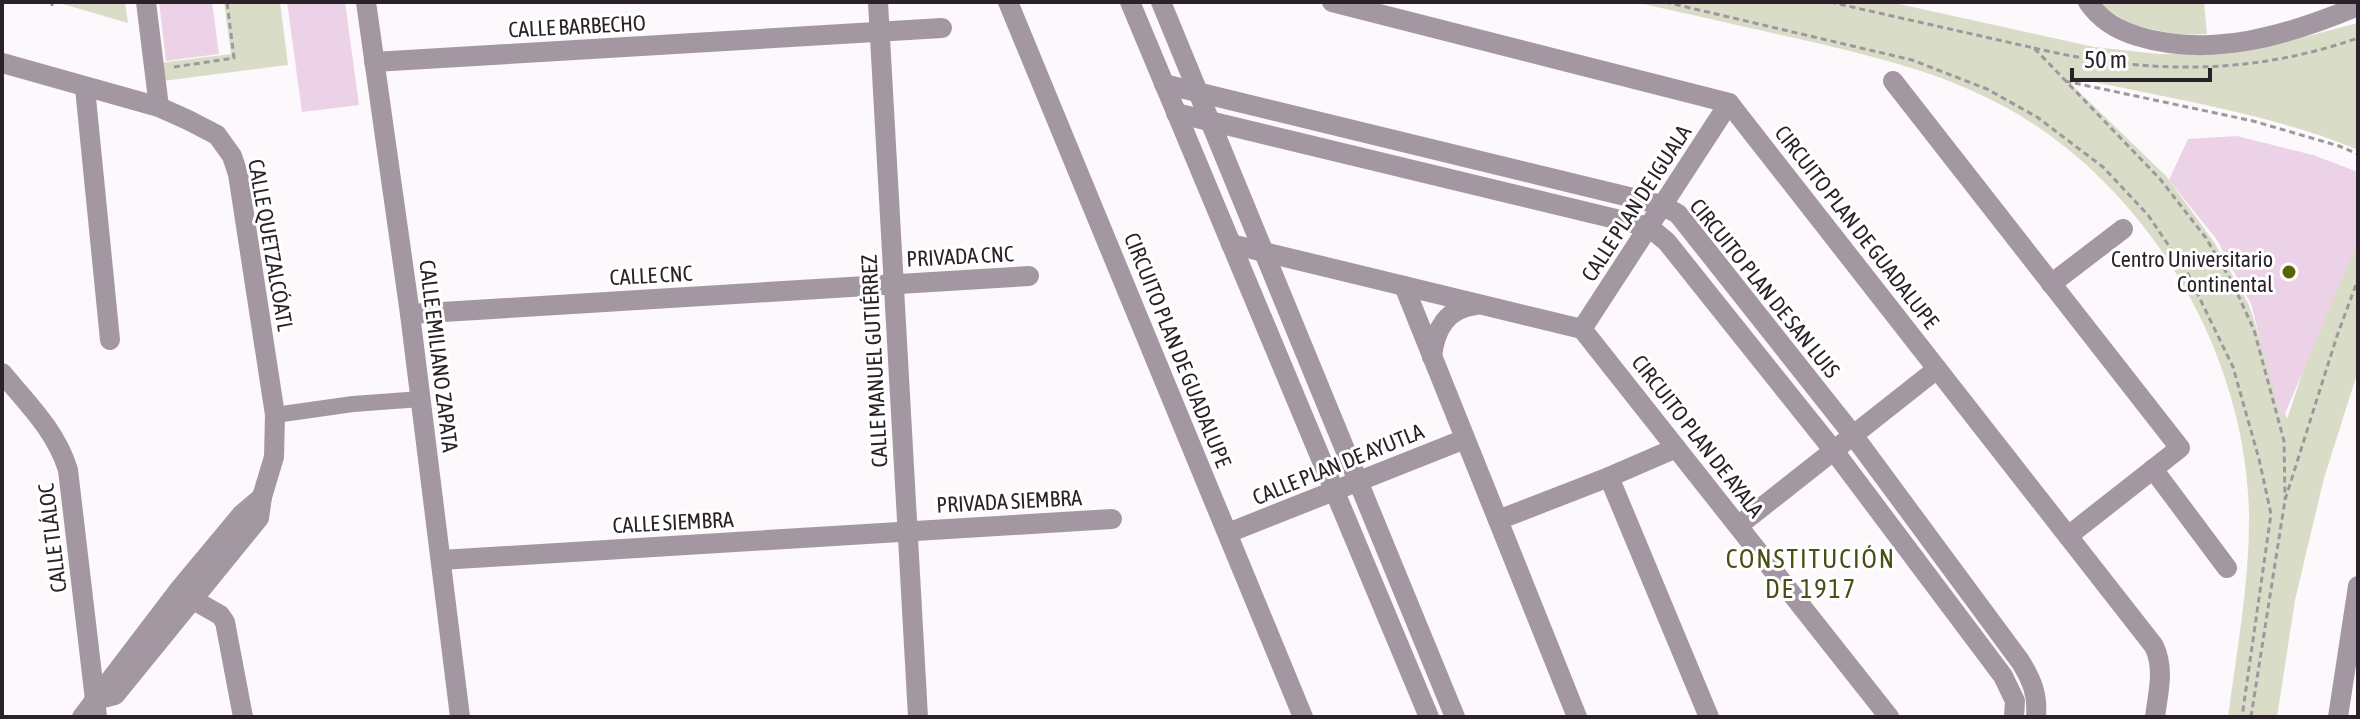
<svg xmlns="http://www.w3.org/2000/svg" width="2360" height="719" font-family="'Asap Condensed',sans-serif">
<rect width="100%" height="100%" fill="#fcf8fb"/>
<g fill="#d9ddc8">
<polygon points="56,2 125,2 128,23"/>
<polygon points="224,2 280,2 288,65 163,81 159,63 231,54"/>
<path d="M1635,2H1890L2094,47L2159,54H2204L2270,46L2358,23V150C2273,114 2166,98 2076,78L2072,85L2166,176L2214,242L2249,305L2287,419L2317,329L2358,226V371L2324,478L2295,600L2277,717H2228C2237,649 2250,580 2249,512C2245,339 2133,162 1975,92C1918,66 1855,52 1795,38C1741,26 1688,14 1635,2Z"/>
<polygon points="2100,2 2204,2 2207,34 2177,35 2130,24 2102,6"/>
</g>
<g fill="#ecd2e6">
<polygon points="159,2 212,2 219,54 166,61"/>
<polygon points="287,2 345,2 359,105 302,112"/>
<polygon points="2237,136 2313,155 2358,172 2358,241 2282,421 2251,304 2217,240 2169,180 2188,139"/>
</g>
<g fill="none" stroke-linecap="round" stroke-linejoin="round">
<g stroke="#9e989d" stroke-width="3" stroke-dasharray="6 4" stroke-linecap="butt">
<polyline points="52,2 52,6"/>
<polyline points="1665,2 1912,60 1987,89 2037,117 2103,167 2148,215 2188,274 2233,367 2259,459 2271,514 2242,717"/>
<polyline points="1830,2 2034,48 2160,179 2206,238 2233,284 2254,330 2284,441 2285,500"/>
<path d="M2034,48C2145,74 2249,76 2358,38"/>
<polyline points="174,67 234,58 227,2"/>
<polyline points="2065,81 2253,121 2339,146 2358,154"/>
<polyline points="2251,717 2285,500 2337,336 2358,279"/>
</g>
<polyline stroke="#a398a1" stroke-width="16" points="275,415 353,404 421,399"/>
<g stroke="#a398a1" stroke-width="20">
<polyline points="146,2 159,107"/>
<polyline points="366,2 410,314 460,717"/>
<polyline points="878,2 918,717"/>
<polyline points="1008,2 1303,717"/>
<polyline points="1130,2 1429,717"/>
<polyline points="1161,2 1455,717"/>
<path d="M1332,2L1729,103L2154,646C2165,669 2158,693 2155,717"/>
<path d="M2088,2C2100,20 2117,30 2137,36C2211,59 2289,35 2358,6"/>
<polyline points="374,62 942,28"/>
<polyline points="2,63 159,107 188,120 217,135 232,156 238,174 275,415 274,457 262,497 259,518 115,695 95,700"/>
<polyline points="1893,81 2180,448 2068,536"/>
<path d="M1164,84L1662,205L1678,214L1853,435L2020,661C2032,680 2038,695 2036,717"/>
<polyline points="85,88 110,340"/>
<polyline points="1176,113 1649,227 1667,242 1834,451 2003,676 2015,701 2014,717"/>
<polyline points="1231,244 1582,329 1889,717"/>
<polyline points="2051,284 2123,229"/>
<polyline points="1404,286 1577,717"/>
<polyline points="410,314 1029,276"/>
<polyline points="1582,329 1729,103"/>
<path d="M1432,357C1435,329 1447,308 1476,305"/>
<path d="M2,373C28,404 56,431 68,470L97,717"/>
<polyline points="2153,469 2227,568"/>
<polyline points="1609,477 1709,717"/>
<polyline points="1498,520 1609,477 1676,448"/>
<polyline points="1738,526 1937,369"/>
<polyline points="1228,533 1465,439"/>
<polyline points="441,560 1112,519"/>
<polyline points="183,594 220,615 225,622 243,717"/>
<polyline points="82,717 178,591 242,514 262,497"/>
<polyline points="2338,717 2358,586"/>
</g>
</g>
<circle fill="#5b6402" stroke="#fff" stroke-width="3" cx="2289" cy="272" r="8"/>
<g text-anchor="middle" stroke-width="6" stroke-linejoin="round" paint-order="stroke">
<g font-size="22" fill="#2b2229" stroke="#fff">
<text transform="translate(577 26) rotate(-3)" y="8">CALLE BARBECHO</text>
<text transform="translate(1636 203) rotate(-57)" y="8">CALLE PLAN DE IGUALA</text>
<text transform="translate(1857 227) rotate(52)" y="8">CIRCUITO PLAN DE GUADALUPE</text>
<text transform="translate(271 245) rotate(80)" y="8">CALLE QUETZALCÓATL</text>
<text transform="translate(960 256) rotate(-3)" y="8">PRIVADA CNC</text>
<text transform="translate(651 275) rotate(-3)" y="8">CALLE CNC</text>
<text transform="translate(1765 288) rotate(51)" y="8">CIRCUITO PLAN DE SAN LUIS</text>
<text transform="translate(1178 350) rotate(68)" y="8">CIRCUITO PLAN DE GUADALUPE</text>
<text transform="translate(439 356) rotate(83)" y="8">CALLE EMILIANO ZAPATA</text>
<text transform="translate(874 361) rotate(-93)" y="8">CALLE MANUEL GUTIÉRREZ</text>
<text transform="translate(1698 436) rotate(52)" y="8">CIRCUITO PLAN DE AYALA</text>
<text transform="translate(1338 464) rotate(-22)" y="8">CALLE PLAN DE AYUTLA</text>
<text transform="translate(1009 501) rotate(-3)" y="8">PRIVADA SIEMBRA</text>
<text transform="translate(673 522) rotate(-3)" y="8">CALLE SIEMBRA</text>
<text transform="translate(52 538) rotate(-97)" y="8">CALLE TLÁLOC</text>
</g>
<g font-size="22" fill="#2b2229" stroke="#fff" text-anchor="end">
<text x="2273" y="267">Centro Universitario<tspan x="2273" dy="25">Continental</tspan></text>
</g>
<g font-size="26" letter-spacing="2" fill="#484e14" stroke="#fff">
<text x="1811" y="568">CONSTITUCIÓN<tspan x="1811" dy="30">DE 1917</tspan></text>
</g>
</g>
<rect width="2360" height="719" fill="none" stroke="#2b2229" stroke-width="8"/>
<path d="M2072 68v12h138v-12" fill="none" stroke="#2b2229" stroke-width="4"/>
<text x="2084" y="68" font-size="24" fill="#2b2229" stroke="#ffffff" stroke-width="6" paint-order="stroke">50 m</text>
</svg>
